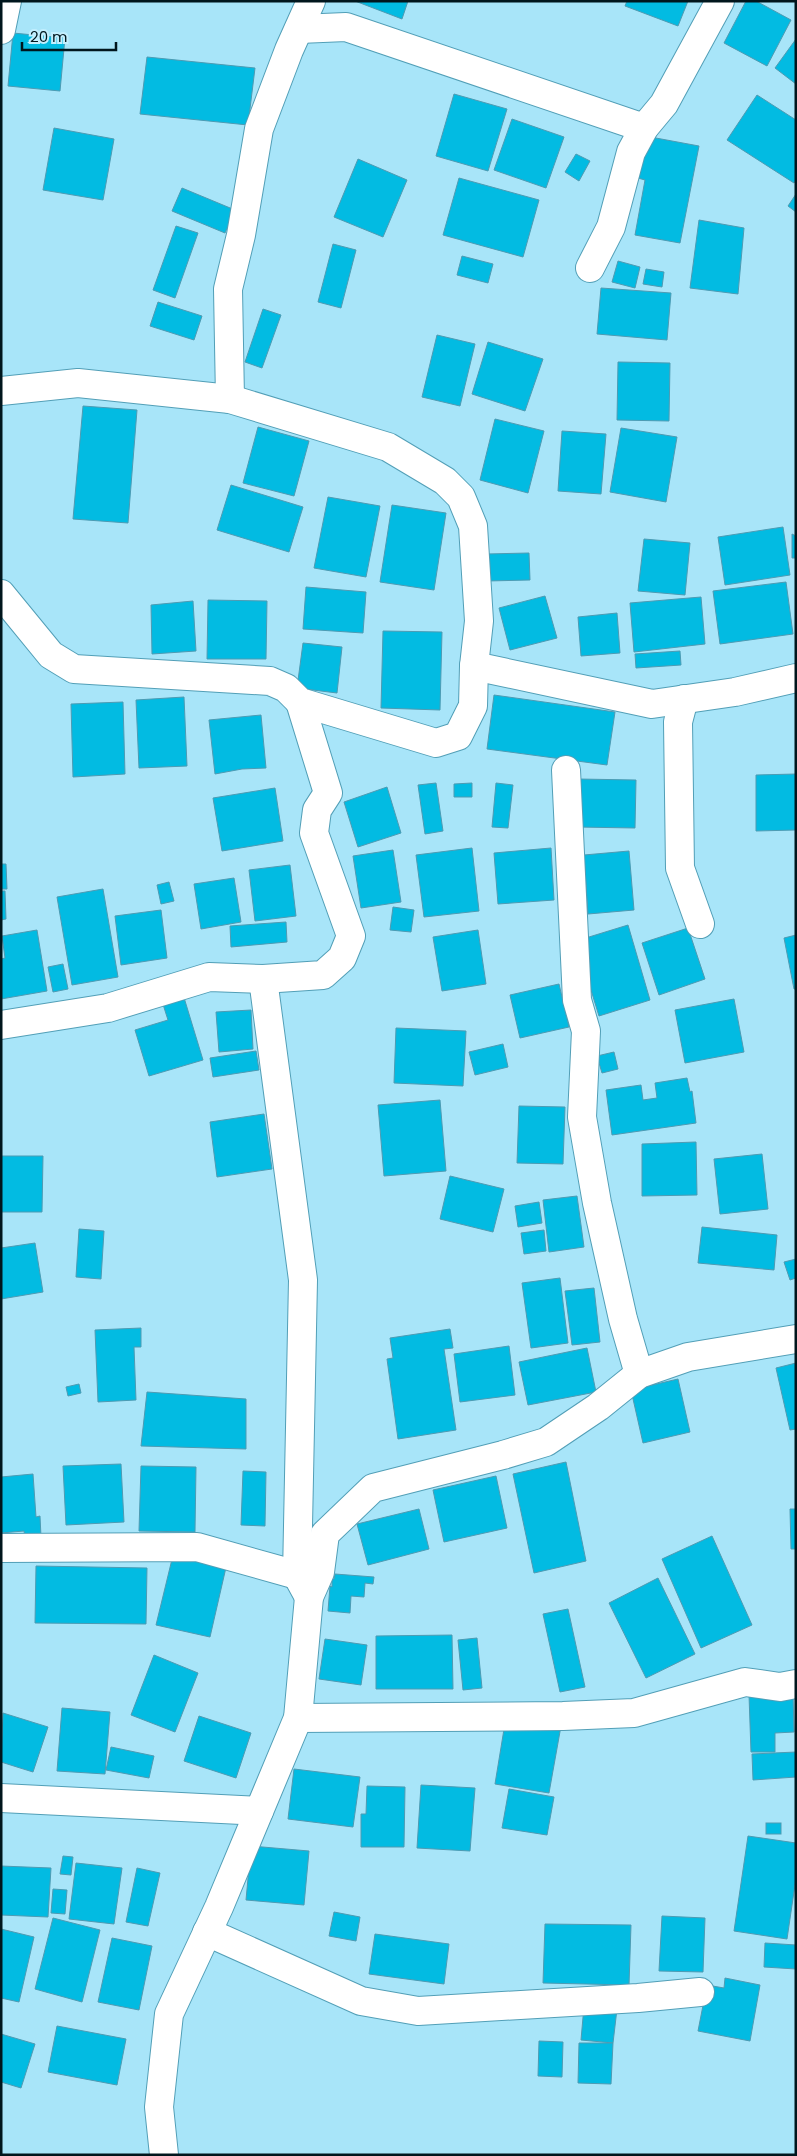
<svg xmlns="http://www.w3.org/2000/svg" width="797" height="2156" font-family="Poppins,sans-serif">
<rect width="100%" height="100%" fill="#a8e5f9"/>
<g fill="#02bbe2" stroke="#4d9bb3">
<polygon points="355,1 408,1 402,19"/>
<polygon points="627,1 688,1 678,26 625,6"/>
<polygon points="746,1 756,1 791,20 767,66 724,43"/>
<polygon points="13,33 65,38 60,91 8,86"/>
<polygon points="796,39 796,84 775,68"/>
<polygon points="147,57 255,68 248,125 140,114"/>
<polygon points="454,94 507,109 488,171 436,156"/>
<polygon points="757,95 796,120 796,180 794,183 727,140"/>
<polygon points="512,119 564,137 546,188 494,170"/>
<polygon points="54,128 114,139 103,200 43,190"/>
<polygon points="645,136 699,146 680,243 635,235 645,180 638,178"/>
<polygon points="576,154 590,161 579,181 565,172"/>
<polygon points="358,159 407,180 383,237 334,217"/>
<polygon points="459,178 539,200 523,257 443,235"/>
<polygon points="182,188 235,210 225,233 172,211"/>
<polygon points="796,194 796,212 788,206"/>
<polygon points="699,220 744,228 738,294 690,288"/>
<polygon points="176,226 198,233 175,298 153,290"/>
<polygon points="333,244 356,250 341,308 318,302"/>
<polygon points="462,256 493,264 488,283 457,275"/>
<polygon points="618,261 640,267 635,288 612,282"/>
<polygon points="646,269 664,272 662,287 643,284"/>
<polygon points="601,288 671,293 667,340 597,334"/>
<polygon points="158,302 202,316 194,340 150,326"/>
<polygon points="263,309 281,315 262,368 245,362"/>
<polygon points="437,335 475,344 460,406 422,397"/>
<polygon points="488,342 543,359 525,411 472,394"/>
<polygon points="618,362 670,363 669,421 617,420"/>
<polygon points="83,406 137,410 128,523 73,519"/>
<polygon points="495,419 544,431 528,493 480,480"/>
<polygon points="258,427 309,441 294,496 243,483"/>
<polygon points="621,428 677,437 666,502 610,492"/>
<polygon points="562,431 606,434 601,494 558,491"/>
<polygon points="231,485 303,507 289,552 217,530"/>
<polygon points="328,497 380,506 366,577 314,568"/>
<polygon points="392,505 446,513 434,590 380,582"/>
<polygon points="783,527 790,575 725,585 718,537"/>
<polygon points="792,534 796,536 796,558 792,558"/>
<polygon points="644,539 690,543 685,595 638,591"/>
<polygon points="529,553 530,580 487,581 486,554"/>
<polygon points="786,582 793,634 720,644 713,591"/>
<polygon points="306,587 366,592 363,633 303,629"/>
<polygon points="545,596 557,638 510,650 499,608"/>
<polygon points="701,597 705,644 634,652 630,603"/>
<polygon points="208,600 267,601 266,659 207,659"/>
<polygon points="193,601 196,651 152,654 151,605"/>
<polygon points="617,613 620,653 581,656 578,617"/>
<polygon points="383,631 442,632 440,710 381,708"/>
<polygon points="303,643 342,647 337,693 297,688"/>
<polygon points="680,651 681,665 636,668 635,654"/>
<polygon points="494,695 615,712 607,765 487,749"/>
<polygon points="184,697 187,766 139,768 136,700"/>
<polygon points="123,702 125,774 73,777 71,704"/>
<polygon points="261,715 266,768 242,769 215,774 209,720"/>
<polygon points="796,774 796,830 756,831 756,775"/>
<polygon points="578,779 636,780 635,828 577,827"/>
<polygon points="436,783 443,831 425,834 418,785"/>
<polygon points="472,783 472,797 454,797 454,784"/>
<polygon points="496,783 513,785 508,828 492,827"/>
<polygon points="387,787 401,833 358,847 344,802"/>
<polygon points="275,788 283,841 222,851 213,798"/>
<polygon points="472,848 479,911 424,917 416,855"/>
<polygon points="551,848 554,900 498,904 494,853"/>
<polygon points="393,850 401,902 361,908 353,856"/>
<polygon points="629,851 634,910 588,914 584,855"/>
<polygon points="1,864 6,864 7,889 1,889"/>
<polygon points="290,865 296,916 255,921 249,870"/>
<polygon points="234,878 241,922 201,929 194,884"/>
<polygon points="169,882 174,901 161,904 157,885"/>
<polygon points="103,889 118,977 72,985 57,897"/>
<polygon points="1,891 5,891 6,919 1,920"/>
<polygon points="393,907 414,910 411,932 390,930"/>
<polygon points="161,910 167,958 121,965 115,916"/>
<polygon points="286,922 287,942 231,947 230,926"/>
<polygon points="628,925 650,1000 599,1016 576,941"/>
<polygon points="688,928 705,979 659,995 642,943"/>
<polygon points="37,930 47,991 1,999 1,959 5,958 2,936"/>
<polygon points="478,930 486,984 442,991 433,937"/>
<polygon points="796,935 796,989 794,989 784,938"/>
<polygon points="63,964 68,989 53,992 48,967"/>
<polygon points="559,984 569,1027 520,1038 510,995"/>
<polygon points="182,991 203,1060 149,1076 135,1030 168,1020 161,998"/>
<polygon points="734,999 744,1052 685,1063 675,1010"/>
<polygon points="251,1010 253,1049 219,1052 216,1012"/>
<polygon points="396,1028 466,1031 463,1086 394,1083"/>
<polygon points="503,1044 508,1067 475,1075 469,1052"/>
<polygon points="256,1051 259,1070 213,1077 210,1058"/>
<polygon points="614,1052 618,1069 602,1073 597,1056"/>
<polygon points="687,1078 690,1092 692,1091 696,1123 612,1135 606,1090 641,1085 643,1100 657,1098 655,1083"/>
<polygon points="440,1100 446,1171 384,1176 378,1105"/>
<polygon points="519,1106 565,1107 563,1164 517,1163"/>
<polygon points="264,1114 272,1169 217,1177 210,1122"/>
<polygon points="696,1142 697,1195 642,1196 642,1144"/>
<polygon points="762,1154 768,1209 720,1214 714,1159"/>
<polygon points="1,1156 43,1156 42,1212 1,1212"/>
<polygon points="450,1176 504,1189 493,1232 440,1219"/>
<polygon points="577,1196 584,1247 549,1252 543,1200"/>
<polygon points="539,1202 542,1223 518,1227 515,1206"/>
<polygon points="702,1227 777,1235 774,1270 698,1263"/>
<polygon points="79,1229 104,1231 101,1279 76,1277"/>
<polygon points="544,1230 546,1251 524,1254 521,1233"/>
<polygon points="35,1243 43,1292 1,1299 1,1248"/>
<polygon points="796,1259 796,1278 790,1280 784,1262"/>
<polygon points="560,1278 568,1343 531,1348 522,1283"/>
<polygon points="594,1288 600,1342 572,1345 565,1291"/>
<polygon points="141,1328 141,1347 134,1347 136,1400 98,1402 95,1330"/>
<polygon points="450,1329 453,1348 444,1349 456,1430 398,1439 387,1359 393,1358 390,1338"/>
<polygon points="509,1346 515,1395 460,1402 454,1354"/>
<polygon points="587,1348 596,1392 528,1405 519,1362"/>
<polygon points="796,1363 796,1429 790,1430 776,1368"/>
<polygon points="678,1379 690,1432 643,1443 631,1390"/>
<polygon points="79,1384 81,1393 68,1396 66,1387"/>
<polygon points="147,1392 246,1399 246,1449 141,1446"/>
<polygon points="566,1462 586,1561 534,1573 513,1474"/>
<polygon points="121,1464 124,1522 66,1525 63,1466"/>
<polygon points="141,1466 196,1467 195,1532 139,1531"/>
<polygon points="243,1471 266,1472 265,1526 241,1525"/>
<polygon points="33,1474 36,1517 40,1516 41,1537 25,1538 24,1531 1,1533 1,1477"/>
<polygon points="496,1476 507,1528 444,1542 433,1490"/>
<polygon points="419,1509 429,1549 368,1565 357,1524"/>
<polygon points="790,1509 796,1509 796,1549 791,1549"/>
<polygon points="712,1536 752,1625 701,1648 662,1559"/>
<polygon points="174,1551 227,1563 210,1637 156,1625"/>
<polygon points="36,1566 147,1568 146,1624 35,1623"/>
<polygon points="335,1574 374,1577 373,1584 365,1583 364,1597 351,1596 350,1613 328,1611 330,1586 332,1587 332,1579 334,1579"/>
<polygon points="658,1578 695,1654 646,1678 609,1603"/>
<polygon points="568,1609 585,1687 560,1692 543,1614"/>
<polygon points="452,1635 453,1689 376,1689 376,1636"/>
<polygon points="477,1638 482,1688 463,1690 458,1640"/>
<polygon points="325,1639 367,1645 361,1685 319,1679"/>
<polygon points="154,1655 198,1673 175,1732 131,1715"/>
<polygon points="793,1693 794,1732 775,1733 775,1752 751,1752 749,1695"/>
<polygon points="62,1708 110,1712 105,1774 57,1771"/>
<polygon points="3,1713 48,1727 33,1772 1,1762"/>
<polygon points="199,1716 251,1733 236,1778 184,1761"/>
<polygon points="506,1717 561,1726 549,1793 495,1784"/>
<polygon points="111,1747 154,1756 149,1778 106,1770"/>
<polygon points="796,1752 796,1777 753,1780 752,1754"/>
<polygon points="294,1769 360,1777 353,1827 288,1819"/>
<polygon points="421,1785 475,1788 470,1851 417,1848"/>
<polygon points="367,1786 405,1787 404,1847 361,1847 361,1814 366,1814"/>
<polygon points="509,1789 554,1797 547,1835 502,1828"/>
<rect x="766" y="1823" width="15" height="11"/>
<polygon points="748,1836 796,1843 796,1878 787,1939 734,1931"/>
<polygon points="251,1846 309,1851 304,1905 246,1900"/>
<polygon points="63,1856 73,1857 71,1875 60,1874"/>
<polygon points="76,1863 122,1868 114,1924 69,1919"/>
<polygon points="1,1866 51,1868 48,1917 1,1915"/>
<polygon points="137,1868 160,1873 148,1926 126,1922"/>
<polygon points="53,1889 67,1890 65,1914 51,1913"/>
<polygon points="334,1912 360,1917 356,1941 329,1936"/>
<polygon points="662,1916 705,1918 703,1972 659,1971"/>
<polygon points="53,1918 100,1930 82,2002 35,1989"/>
<polygon points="545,1924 631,1925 629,1985 543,1983"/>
<polygon points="1,1929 34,1937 19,2002 1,1998"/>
<polygon points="375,1934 449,1944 444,1984 369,1974"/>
<polygon points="112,1938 152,1946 139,2010 98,2002"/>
<polygon points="765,1943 796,1945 796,1969 764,1967"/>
<polygon points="725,1978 760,1985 750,2041 698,2031 707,1985 724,1988"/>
<polygon points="584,2006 617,2009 613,2043 581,2040"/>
<polygon points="57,2026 126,2039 117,2085 48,2072"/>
<polygon points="1,2034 35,2044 21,2088 1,2082"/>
<polygon points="539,2041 563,2042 562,2077 538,2076"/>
<polygon points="579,2043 613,2043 611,2084 578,2083"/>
</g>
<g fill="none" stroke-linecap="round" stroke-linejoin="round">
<defs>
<g id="minor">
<polyline points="299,29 346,27 644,128"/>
<polyline points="1,30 7,1"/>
<polyline points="590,268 611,227 631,152 644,128 664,104 720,1"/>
<polyline points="1,391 78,383 230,399 388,447 445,481 461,497 473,526 479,621 474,666 652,704 735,692 796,678"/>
<polyline points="230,399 228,289 241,235 259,129 289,50 311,1"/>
<polyline points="1,594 51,655 74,669 270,681 286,688 300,702 436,743 458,736 473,706 474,666"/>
<polyline points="684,699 678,722 680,868 700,924"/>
<polyline points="566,770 577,1000 586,1031 582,1117 597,1203 623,1319 639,1374"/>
<polyline points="263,979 303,1280 297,1575 309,1597"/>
<polyline points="1,1025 108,1008 209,977 263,979 323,975 342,958 351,936 314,833 317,810 328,793 300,702"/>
<polyline points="1,1548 197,1547 297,1575 314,1573"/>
<polyline points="298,1718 563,1716 634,1713 745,1682 780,1687 796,1684"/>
<polyline points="1,1798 259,1811"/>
<polyline points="207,1932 361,2001 418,2011 638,1998 700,1992"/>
<polyline points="164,2155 159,2107 169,2014 219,1907 298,1718 309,1597 320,1572 325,1534 373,1488 503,1455 546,1442 598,1407 639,1374 688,1357 796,1339"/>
</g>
</defs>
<use href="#minor" stroke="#529fb7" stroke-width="30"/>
<use href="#minor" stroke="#fff" stroke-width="28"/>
</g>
<rect width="797" height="2156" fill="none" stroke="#00161d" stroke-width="5"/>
<path d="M22 42v8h94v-8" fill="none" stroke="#00161d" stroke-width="2.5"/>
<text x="30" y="42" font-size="15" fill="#00161d" stroke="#c3effe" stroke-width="4" paint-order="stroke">20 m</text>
</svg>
